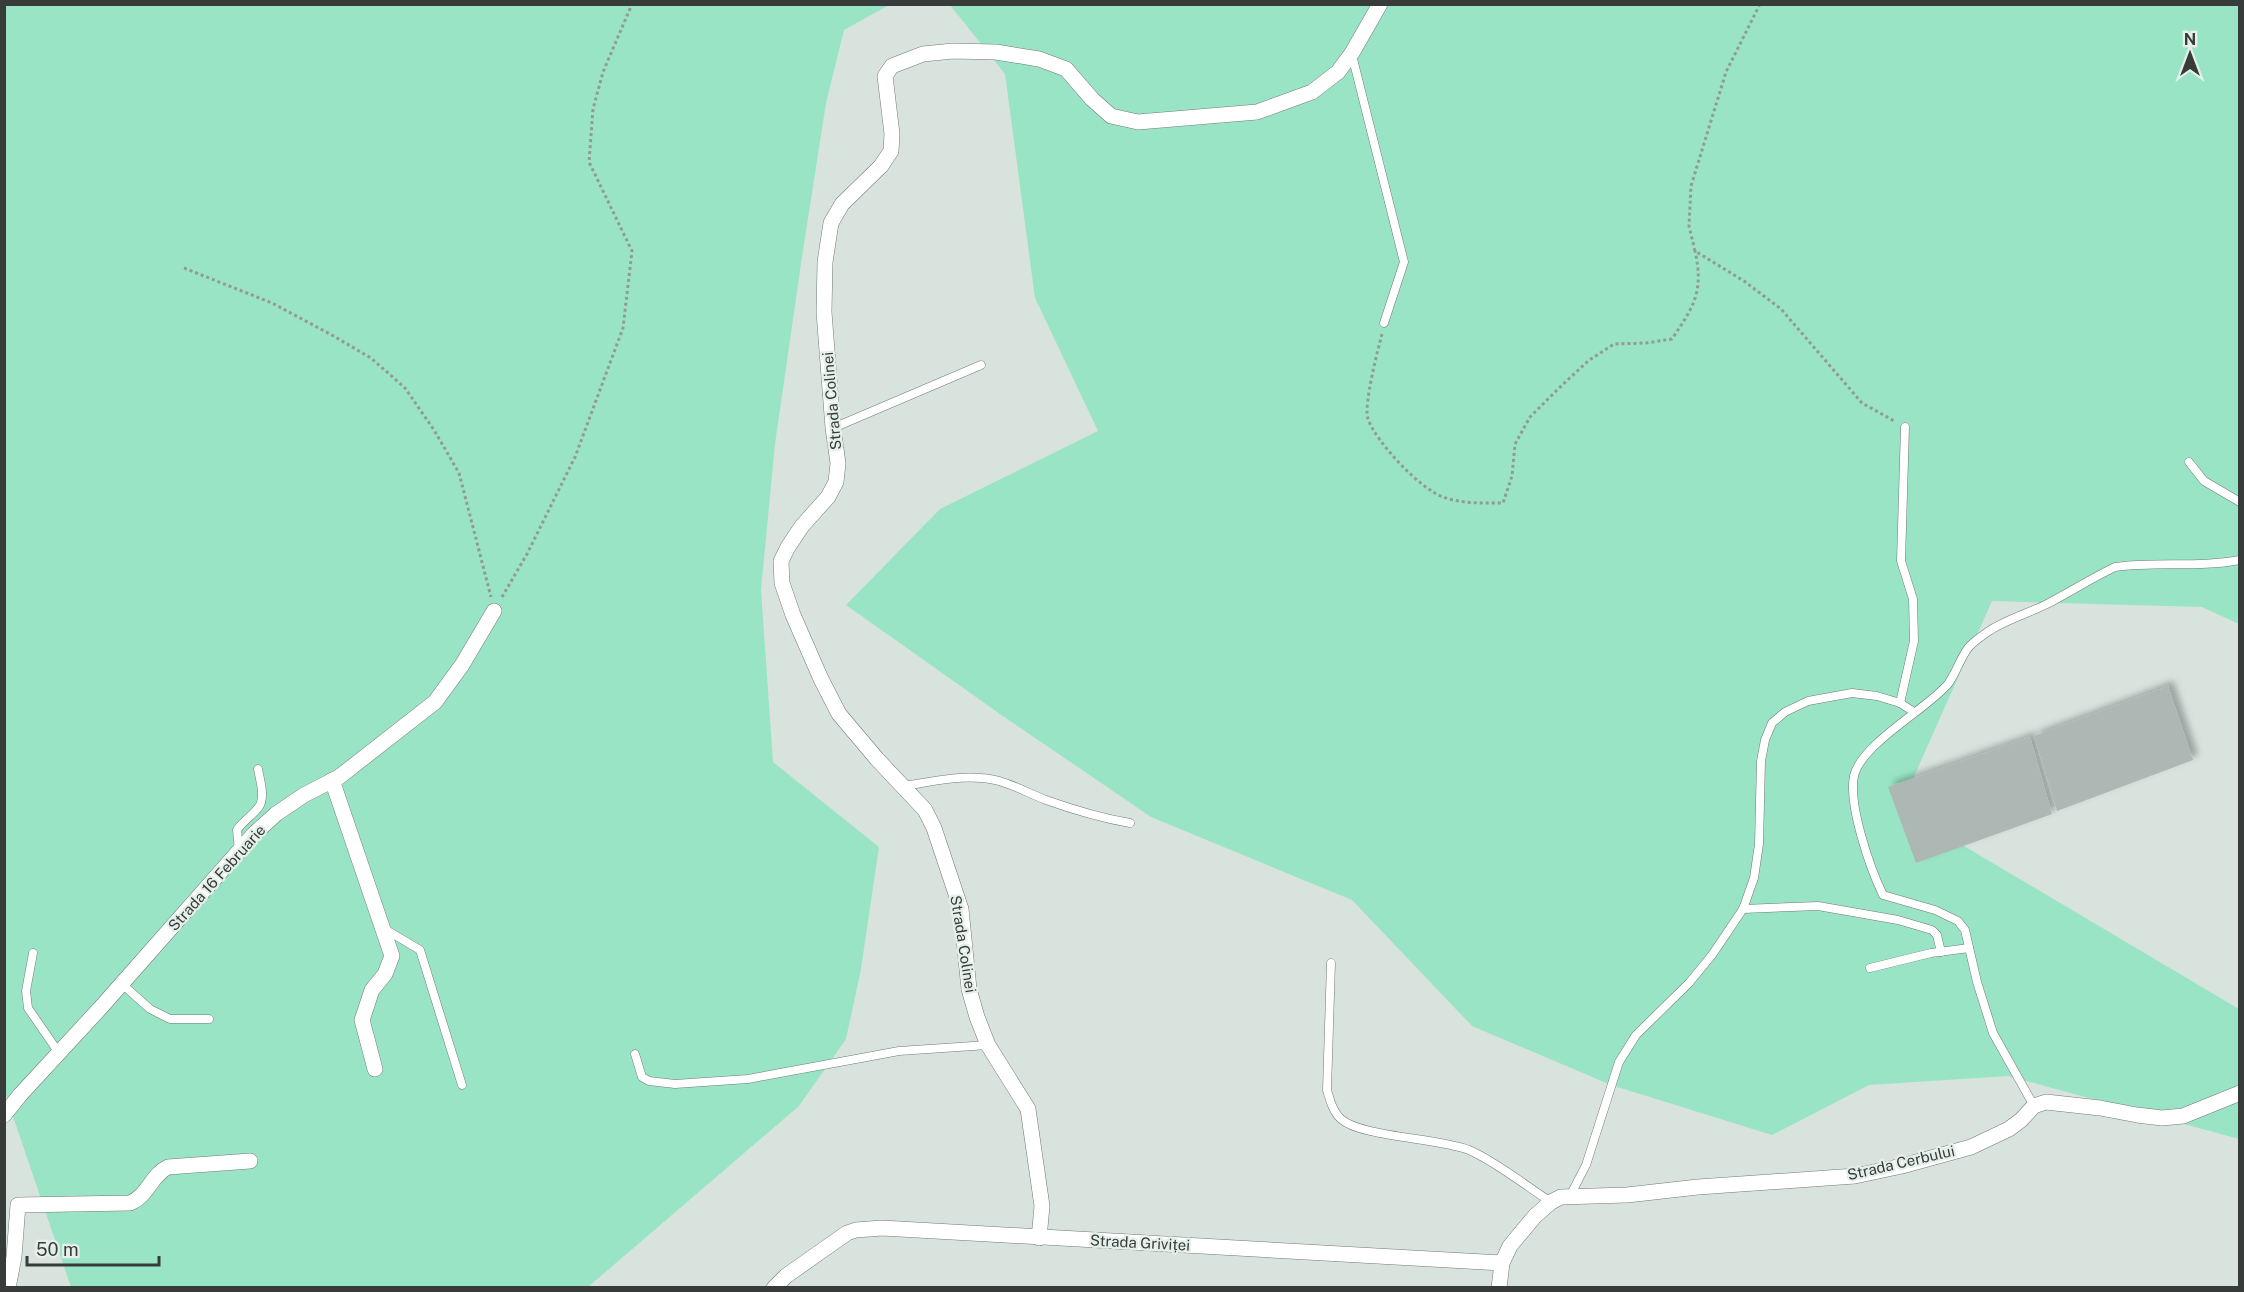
<svg xmlns="http://www.w3.org/2000/svg" width="2244" height="1292" font-family="'Public Sans',sans-serif">
<defs>
<filter id="shadow"><feDropShadow dx="5.5" dy="-5.5" stdDeviation="3" flood-color="#0004"/></filter>
</defs>
<rect width="100%" height="100%" fill="#d8e3de"/>
<g fill="#9ae4c6">
<polygon points="4,5 889,5 844,30 826,103 802,257 775,444 761,590 773,762 879,847 861,969 846,1039 799,1106 588,1287 71,1287 4,1090"/>
<polygon points="950,5 2239,5 2239,624 2202,607 1992,601 1900,808 2239,1009 2239,1139 2008,1076 1869,1085 1772,1135 1611,1085 1472,1026 1352,900 1151,817 1000,714 846,605 940,509 1098,431 1035,298 1005,74"/>
</g>
<g fill="#adb7b3" filter="url(#shadow)">
<polygon points="2168,686 2193,760 2057,811 2034,736"/>
<polygon points="2030,737 2052,814 1916,863 1888,787"/>
</g>
<g fill="none" stroke-linecap="round" stroke-linejoin="round">
<defs>
<g id="lane">
<polyline points="1352,55 1404,262 1384,323"/>
<polyline points="833,428 981,365"/>
<polyline points="2189,462 2204,481 2240,502"/>
<polyline points="1900,703 1914,641 1913,599 1901,561 1905,427"/>
<path d="M904,786C929,782 956,776 981,778C1004,779 1025,792 1046,800C1074,810 1101,818 1130,823"/>
<path d="M239,850L237,830C243,821 252,816 258,808C266,799 260,780 258,769"/>
<polyline points="1743,909 1818,906 1898,920 1932,930 1937,935 1941,952"/>
<polyline points="383,928 420,950 462,1085"/>
<polyline points="33,953 26,991 28,1008 59,1053"/>
<path d="M1331,963L1327,1090C1330,1100 1333,1112 1341,1119C1361,1137 1438,1138 1469,1150C1495,1161 1526,1186 1551,1202"/>
<polyline points="1870,968 1931,953 1969,948"/>
<polyline points="122,984 150,1009 170,1019 209,1019"/>
<polyline points="635,1054 642,1077 649,1081 675,1084 748,1079 899,1051 988,1045"/>
<path d="M2034,1106L1993,1033L1977,982L1965,930L1958,921L1935,910L1883,895C1870,868 1848,805 1854,776C1861,744 1927,709 1948,684C1956,673 1960,659 1968,648C1974,641 1982,636 1989,631C2005,620 2029,613 2047,604C2070,592 2092,578 2115,567C2157,561 2198,568 2240,560"/>
<polyline points="1570,1196 1586,1165 1619,1062 1636,1035 1689,983 1712,955 1743,909 1754,878 1759,844 1761,761 1765,740 1772,723 1785,712 1808,701 1852,693 1877,696 1900,703 1914,712"/>
</g>
<g id="street">
<polyline points="332,780 392,956 385,974 372,990 362,1020 375,1069"/>
<polyline points="4,1115 20,1095 103,1005 254,834 276,814 304,795 339,777 435,702 462,665 494,611"/>
<polyline points="1039,1238 1042,1206 1028,1109 988,1045 977,1017 969,989 961,909 934,828 925,810 877,759 839,714 821,679 793,615 782,583 781,561 788,547 802,526 828,497 836,482 838,463 833,428 824,312 825,262 831,223 842,204 881,166 891,151 892,134 885,76 892,66 923,54 953,51 996,52 1039,59 1066,69 1092,99 1111,116 1138,122 1257,112 1312,92 1338,72 1352,53 1380,4"/>
<path d="M8,1288L14,1257L18,1205L130,1203C148,1196 151,1175 168,1167L250,1161"/>
<polyline points="774,1288 786,1276 847,1233 856,1230 882,1228 1502,1263"/>
<polyline points="1499,1288 1502,1263 1510,1246 1535,1216 1551,1202 1561,1197 1627,1195 1698,1187 1855,1176 1902,1166 1971,1147 2009,1129 2021,1120 2034,1106 2046,1102 2100,1108 2137,1115 2162,1118 2183,1116 2240,1093"/>
</g>
</defs>
<use href="#lane" stroke="#717a76" stroke-width="9"/>
<use href="#street" stroke="#717a76" stroke-width="16"/>
<g stroke="#929a96" stroke-width="3" stroke-dasharray="3 3" stroke-linecap="butt">
<polyline points="1760,4 1726,72 1691,186 1689,226 1695,251 1744,281 1781,309 1862,403 1896,422"/>
<polyline points="184,268 272,303 330,334 371,358 405,388 434,430 459,473 491,597"/>
<path d="M1382,334C1378,349 1363,407 1368,419C1376,442 1420,489 1443,497C1462,504 1483,503 1503,503L1512,476L1515,444L1530,417L1558,389L1588,361L1614,344L1646,343L1672,339C1694,306 1704,292 1695,251"/>
<polyline points="502,597 527,554 575,457 623,328 632,251 589,162 593,109 603,72 632,4"/>
</g>
<use href="#lane" stroke="#fff" stroke-width="8"/>
<use href="#street" stroke="#fff" stroke-width="15"/>
</g>
<g text-anchor="middle" stroke-width="4.5" stroke-linejoin="round" paint-order="stroke">
<g font-size="15" fill="#373b39" stroke="#e5f0eb">
<text transform="translate(832 401) rotate(-95)" y="5">Strada Colinei</text>
<text transform="translate(217 878) rotate(-48)" y="5">Strada 16 Februarie</text>
<text transform="translate(963 944) rotate(81)" y="5">Strada Colinei</text>
<text transform="translate(1901 1163) rotate(-13)" y="5">Strada Cerbului</text>
<text transform="translate(1140 1243) rotate(3)" y="5">Strada Griviței</text>
</g>
</g>
<rect width="2244" height="1292" fill="none" stroke="#373b39" stroke-width="12"/>
<g transform="translate(2190 54)" stroke="#e5f0eb" stroke-width="4.5" paint-order="stroke">
<path d="M0-4.5L10 22L0 15L-10 22Z" fill="#373b39"/>
<text y="-9" font-size="16" font-weight="bold" text-anchor="middle" fill="#373b39">N</text>
</g>
<path d="M27 1256v9h132v-9" fill="none" stroke="#373b39" stroke-width="3"/>
<text x="36" y="1256" font-size="18" fill="#373b39" stroke="#e5f0eb" stroke-width="4.5" paint-order="stroke">50 m</text>
</svg>
